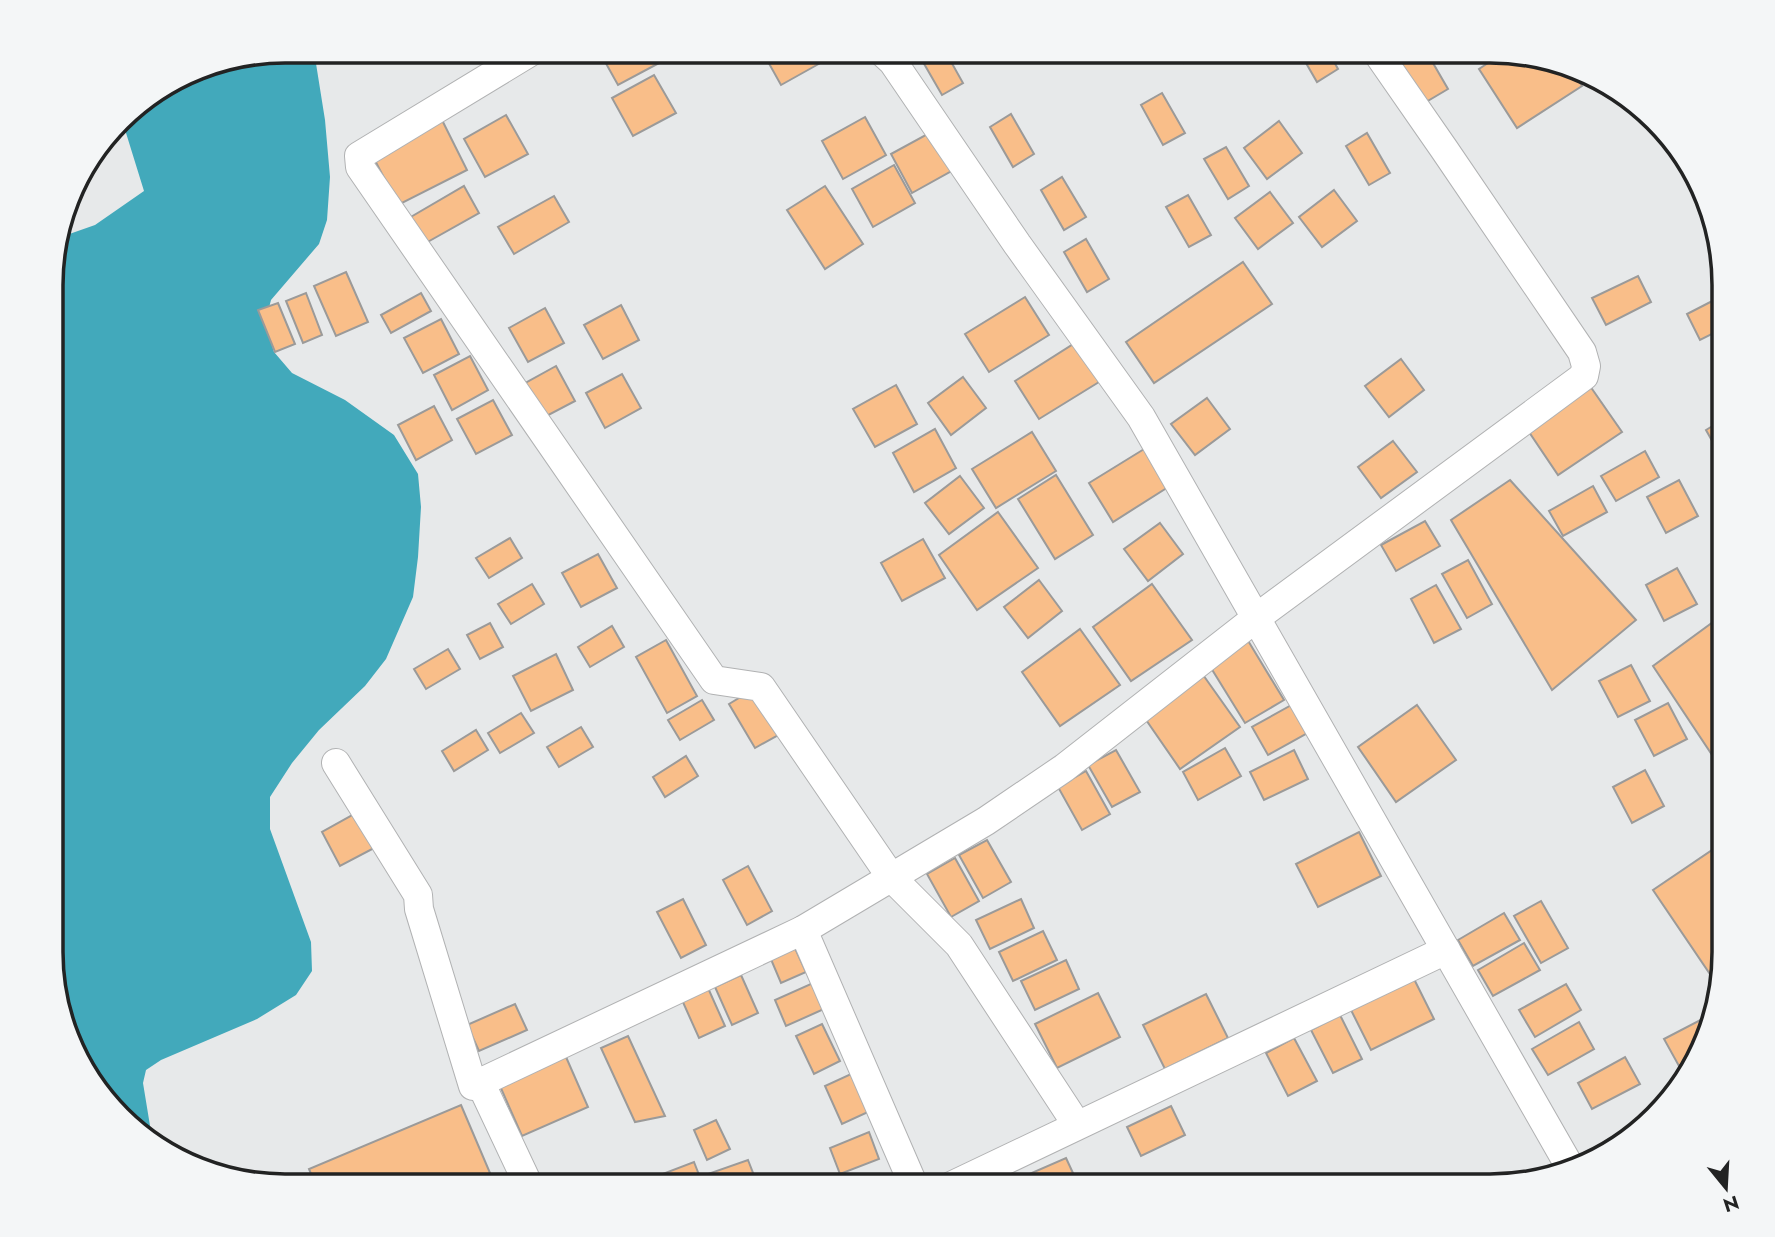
<svg xmlns="http://www.w3.org/2000/svg" width="1775" height="1237" font-family="Jost,sans-serif">
<rect width="100%" height="100%" fill="#e7e9ea"/>
<polygon fill="#42a9bb" points="285,51 314,51 325,120 330,177 327,220 319,244 271,300 265,323 274,352 292,373 345,400 394,435 418,474 421,507 418,557 413,597 386,659 365,686 319,730 292,763 270,797 270,829 311,942 312,971 296,995 257,1019 161,1060 146,1070 143,1083 153,1144 143,1138 82,1069 53,982 53,900 61,897 53,880 53,255 58,238 95,225 144,191 122,120 130,109 196,68"/>
<g fill="#f9be89" stroke="#9b9a99" stroke-width="2">
<polygon points="599,51 655,51 661,62 618,85"/>
<polygon points="762,51 818,51 824,61 781,85"/>
<polygon points="926,51 945,51 963,83 942,95 919,55"/>
<polygon points="1177,51 1205,51 1184,63"/>
<polygon points="1299,51 1328,51 1338,69 1317,82"/>
<polygon points="1383,51 1426,51 1448,89 1409,112"/>
<polygon points="1506,51 1566,63 1568,65 1582,86 1517,128 1479,69"/>
<polygon points="654,75 676,113 633,136 612,98"/>
<polygon points="1162,93 1185,133 1163,145 1141,105"/>
<polygon points="437,110 467,170 398,205 367,145"/>
<polygon points="1011,114 1034,154 1013,167 990,127"/>
<polygon points="506,115 528,154 485,177 464,139"/>
<polygon points="865,117 886,155 843,179 822,141"/>
<polygon points="1279,121 1302,153 1267,179 1244,148"/>
<polygon points="933,131 955,169 912,193 891,154"/>
<polygon points="1367,133 1390,173 1369,185 1346,146"/>
<polygon points="1226,147 1249,186 1228,199 1204,159"/>
<polygon points="894,165 915,203 873,227 852,189"/>
<polygon points="1062,177 1086,217 1064,230 1041,190"/>
<polygon points="464,186 479,213 424,244 409,218"/>
<polygon points="825,186 863,244 825,269 787,210"/>
<polygon points="1334,190 1357,221 1322,247 1299,217"/>
<polygon points="1270,192 1293,223 1258,249 1235,218"/>
<polygon points="1188,195 1211,235 1189,247 1166,207"/>
<polygon points="554,196 569,222 514,254 498,227"/>
<polygon points="1086,239 1109,279 1087,292 1064,252"/>
<polygon points="1243,262 1272,304 1154,383 1126,342"/>
<polygon points="346,272 368,322 336,336 314,286"/>
<polygon points="1638,276 1651,302 1606,325 1592,298"/>
<polygon points="306,293 322,335 303,343 286,301"/>
<polygon points="421,293 431,311 391,333 381,315"/>
<polygon points="1724,295 1724,328 1700,340 1687,314"/>
<polygon points="1025,297 1049,335 989,372 965,334"/>
<polygon points="278,303 295,344 275,352 258,310"/>
<polygon points="621,305 639,340 603,359 584,325"/>
<polygon points="545,308 564,343 528,362 509,328"/>
<polygon points="441,319 459,354 423,373 404,338"/>
<polygon points="1075,343 1099,382 1039,419 1015,381"/>
<polygon points="470,356 488,390 452,410 434,375"/>
<polygon points="1401,359 1424,390 1389,417 1365,386"/>
<polygon points="556,366 575,401 539,420 520,386"/>
<polygon points="622,374 641,408 605,428 586,393"/>
<polygon points="963,377 986,408 951,435 928,403"/>
<polygon points="896,385 917,424 875,447 853,409"/>
<polygon points="1590,386 1622,432 1558,475 1527,429"/>
<polygon points="1207,398 1230,429 1195,455 1171,424"/>
<polygon points="493,400 512,435 476,454 457,419"/>
<polygon points="434,406 452,440 416,460 398,425"/>
<polygon points="1724,419 1724,462 1706,430"/>
<polygon points="935,429 956,468 914,492 893,453"/>
<polygon points="1032,432 1056,471 996,508 972,469"/>
<polygon points="1393,441 1417,472 1381,498 1358,467"/>
<polygon points="1149,446 1173,484 1113,522 1089,483"/>
<polygon points="1645,451 1659,477 1616,501 1601,476"/>
<polygon points="1056,475 1093,535 1055,559 1018,499"/>
<polygon points="960,476 984,508 949,534 925,503"/>
<polygon points="1510,480 1636,620 1552,690 1451,520"/>
<polygon points="1679,480 1698,516 1666,533 1647,497"/>
<polygon points="1593,486 1607,512 1563,536 1549,511"/>
<polygon points="998,512 1038,568 977,610 939,555"/>
<polygon points="1425,521 1440,546 1396,571 1381,545"/>
<polygon points="1160,523 1183,554 1148,581 1124,549"/>
<polygon points="510,538 522,558 489,578 476,558"/>
<polygon points="923,539 945,578 902,601 881,563"/>
<polygon points="598,554 617,588 581,607 562,573"/>
<polygon points="1468,560 1492,604 1467,618 1442,574"/>
<polygon points="1677,568 1697,604 1664,621 1646,585"/>
<polygon points="1039,580 1062,611 1028,638 1004,607"/>
<polygon points="532,584 544,604 511,624 498,604"/>
<polygon points="1152,584 1192,640 1131,681 1093,627"/>
<polygon points="1436,585 1461,629 1434,643 1411,599"/>
<polygon points="1724,614 1724,773 1653,666"/>
<polygon points="490,623 503,647 480,659 467,635"/>
<polygon points="612,626 624,647 590,667 578,647"/>
<polygon points="1080,629 1120,685 1060,726 1022,672"/>
<polygon points="1247,639 1284,700 1245,723 1208,663"/>
<polygon points="666,640 697,696 667,713 636,657"/>
<polygon points="448,649 460,669 426,689 414,669"/>
<polygon points="556,654 573,690 531,711 513,676"/>
<polygon points="1631,665 1650,701 1618,717 1599,681"/>
<polygon points="1201,672 1240,727 1180,769 1142,714"/>
<polygon points="754,689 780,734 755,748 729,704"/>
<polygon points="702,700 714,720 680,740 668,720"/>
<polygon points="1295,703 1311,731 1268,755 1252,727"/>
<polygon points="1668,703 1687,739 1654,756 1635,720"/>
<polygon points="1417,705 1456,760 1396,802 1358,747"/>
<polygon points="521,713 534,733 500,753 488,733"/>
<polygon points="581,727 593,747 559,767 547,747"/>
<polygon points="476,730 488,750 454,771 442,751"/>
<polygon points="1225,748 1241,776 1198,800 1183,772"/>
<polygon points="1116,750 1140,792 1112,807 1088,765"/>
<polygon points="1294,750 1308,779 1264,800 1250,772"/>
<polygon points="686,756 698,776 665,797 653,777"/>
<polygon points="1645,770 1664,806 1632,823 1613,787"/>
<polygon points="1086,771 1110,814 1082,830 1058,787"/>
<polygon points="358,812 376,847 340,866 322,832"/>
<polygon points="1359,832 1381,876 1318,907 1296,864"/>
<polygon points="987,840 1011,882 983,898 959,855"/>
<polygon points="1724,842 1724,967 1722,974 1714,980 1653,890"/>
<polygon points="955,858 979,901 951,917 927,874"/>
<polygon points="748,866 772,911 747,925 723,880"/>
<polygon points="683,899 706,945 681,958 657,912"/>
<polygon points="1021,899 1034,928 990,949 976,920"/>
<polygon points="1541,901 1568,948 1541,963 1514,916"/>
<polygon points="1504,913 1520,940 1473,966 1458,940"/>
<polygon points="1043,931 1057,960 1013,981 999,952"/>
<polygon points="1524,943 1540,970 1493,996 1478,970"/>
<polygon points="794,946 806,972 781,983 770,957"/>
<polygon points="1066,960 1079,989 1035,1010 1021,981"/>
<polygon points="741,975 758,1013 732,1025 715,987"/>
<polygon points="1412,975 1434,1019 1371,1050 1349,1006"/>
<polygon points="813,983 824,1009 786,1026 775,1000"/>
<polygon points="1566,984 1581,1010 1535,1037 1519,1010"/>
<polygon points="708,988 725,1026 699,1038 682,1000"/>
<polygon points="1098,993 1120,1037 1057,1068 1035,1024"/>
<polygon points="1206,994 1228,1038 1165,1069 1143,1025"/>
<polygon points="515,1004 527,1030 479,1051 467,1025"/>
<polygon points="1712,1014 1714,1017 1712,1028 1696,1057 1679,1066 1664,1039"/>
<polygon points="1340,1015 1362,1059 1333,1073 1311,1030"/>
<polygon points="1579,1022 1594,1049 1548,1075 1532,1049"/>
<polygon points="822,1024 840,1061 814,1074 796,1036"/>
<polygon points="628,1036 665,1116 635,1122 601,1048"/>
<polygon points="1294,1038 1317,1081 1288,1096 1266,1053"/>
<polygon points="566,1057 588,1107 522,1136 500,1086"/>
<polygon points="1625,1057 1640,1084 1592,1109 1578,1083"/>
<polygon points="851,1074 868,1112 842,1124 825,1086"/>
<polygon points="461,1105 493,1180 480,1186 316,1186 309,1169"/>
<polygon points="1171,1106 1185,1135 1141,1156 1127,1127"/>
<polygon points="716,1120 730,1149 707,1160 694,1130"/>
<polygon points="869,1132 879,1159 840,1174 830,1148"/>
<polygon points="1066,1158 1079,1186 1002,1186"/>
<polygon points="748,1160 755,1178 733,1186 709,1186 705,1175"/>
<polygon points="694,1162 701,1180 687,1186 655,1186 652,1178"/>
<polygon points="1148,1176 1153,1186 1127,1186"/>
</g>
<g fill="none" stroke-linecap="round" stroke-linejoin="round">
<defs>
<g id="street">
<polyline points="532,51 359,156 360,167 714,680 761,687 891,877 959,945 1077,1125"/>
<polyline points="881,51 893,62 1017,244 1141,417 1570,1167"/>
<polyline points="336,763 418,895 419,909 473,1086 803,930 986,821 1064,768 1256,618 1584,376 1586,366 1582,352 1444,149 1376,51"/>
<polyline points="803,930 914,1186"/>
<polyline points="480,1082 529,1186"/>
<polyline points="951,1186 1446,950"/>
</g>
</defs>
<use href="#street" stroke="#b1b2b3" stroke-width="30"/>
<use href="#street" stroke="#fff" stroke-width="28"/>
</g>
<path d="M0 0H1775V1237H0ZM285 63H1490A222 222 0 0 1 1712 285V952A222 222 0 0 1 1490 1174H285A222 222 0 0 1 63 952V285A222 222 0 0 1 285 63Z" fill="#f4f6f7" fill-rule="evenodd"/>
<path fill="none" stroke="#222323" stroke-width="3.5" d="M285 63H1490A222 222 0 0 1 1712 285V952A222 222 0 0 1 1490 1174H285A222 222 0 0 1 63 952V285A222 222 0 0 1 285 63Z"/>
<g transform="translate(1726 1188) rotate(162)" stroke="#f4f6f7" stroke-width="5" paint-order="stroke">
<path d="M0-5L12 26L0 18L-12 26Z" fill="#222323"/>
<text y="-10" font-size="19" font-weight="bold" text-anchor="middle" fill="#222323">N</text>
</g>
</svg>
